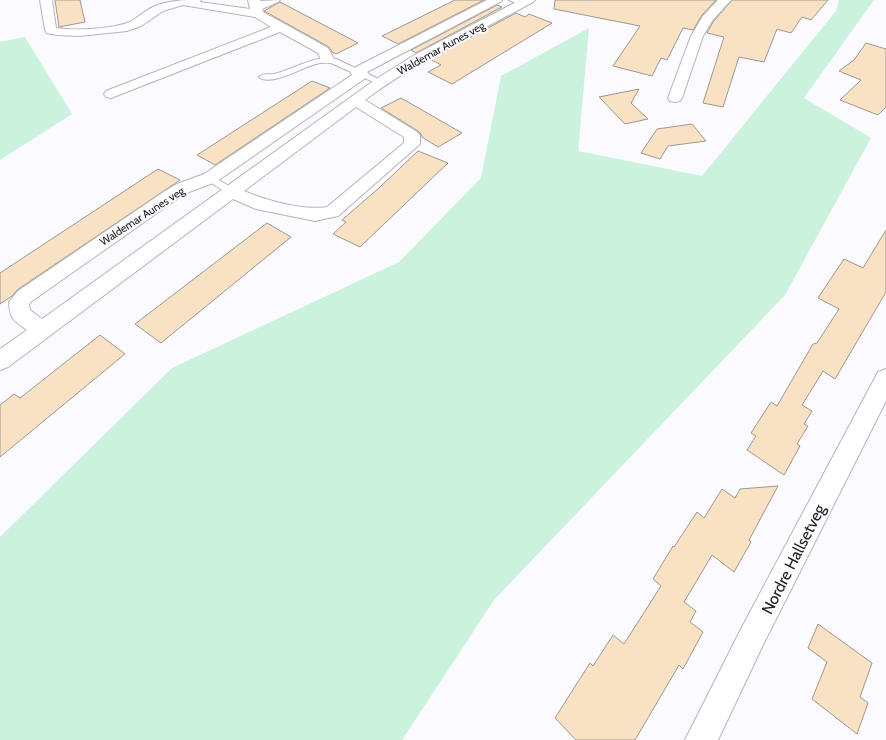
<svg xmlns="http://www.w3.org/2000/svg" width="886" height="740" font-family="Cabin,sans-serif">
<rect width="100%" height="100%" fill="#fbfafe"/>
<g fill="#cbf2dc">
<polygon points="839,0 874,0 804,98 871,138 785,295 494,600 402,740 0,740 0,537 172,368 399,262 481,178 501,76 589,28 578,151 702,176 836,11"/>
<polygon points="25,37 72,114 0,160 0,42"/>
</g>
<g fill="#f9e2c4" stroke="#9d9892">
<polygon points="55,0 80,0 85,22 59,27"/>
<polygon points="455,0 484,0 398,44 382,36"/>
<polygon points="555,0 716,0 702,15 693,30 683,28 667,60 661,58 652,76 613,66 640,26 554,9"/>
<polygon points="732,0 828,0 811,20 802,17 791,33 777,29 764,62 739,57 723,107 703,103 724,37 707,33 713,22"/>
<polygon points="280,2 358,43 336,54 332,52 329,47 264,11"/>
<polygon points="497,5 502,7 416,53 411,50"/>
<polygon points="516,13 525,17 529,14 552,23 452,84 428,72 441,65 430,59"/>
<polygon points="866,43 886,49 886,107 878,115 840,100 861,80 839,71 854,60"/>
<polygon points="312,81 330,88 215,165 197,155"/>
<polygon points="639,89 631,103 648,119 625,124 599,97"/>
<polygon points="401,98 462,133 438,147 422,137 421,134 418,131 381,108"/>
<polygon points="692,124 706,141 668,146 660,159 641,153 657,129"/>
<polygon points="418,151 448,163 360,247 333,234 346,222 342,220 380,187"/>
<polygon points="158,169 180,180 17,290 12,296 0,304 0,273"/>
<polygon points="267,223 291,237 161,343 135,324"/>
<polygon points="886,230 886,292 835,379 823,371 802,405 812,411 804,424 808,426 797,444 800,446 784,475 747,450 756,436 751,433 771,402 777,406 813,344 817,343 839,309 818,298 844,259 863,268"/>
<polygon points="100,335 125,354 0,457 0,405 14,394 20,398"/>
<polygon points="778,486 749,540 751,542 734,572 712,555 684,602 696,611 690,622 703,632 683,669 679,665 635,740 576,740 555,718 590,663 593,666 613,635 624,644 661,586 653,579 673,546 674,547 697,512 704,518 722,489 735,498 740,489"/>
<polygon points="818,624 872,663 860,697 868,703 857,734 812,699 827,662 808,648"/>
</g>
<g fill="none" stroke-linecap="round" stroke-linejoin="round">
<defs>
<g id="lane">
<polygon points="509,0 518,0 526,4 522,6"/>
<path d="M324,58L336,59L385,82L381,84H378L331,63C326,63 321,62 316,64C303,67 270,87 259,77C263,73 269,75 274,74C291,70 306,60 324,58Z"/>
<polygon points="210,175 236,190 237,192 236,194 228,194 207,180 205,178 207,176"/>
</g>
<g id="street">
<path d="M40,0H52L56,28C75,31 112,29 130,22C138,18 144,11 153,7C168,0 184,0 201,0L200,2L250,9L248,0H260V1L280,0L278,2L262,9L263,12L328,48L334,59L332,62H322L318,53L280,32L111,98L106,97L104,94L106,91L271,27L255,17L183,5L163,11L141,26L127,31L79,36L57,35L47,33L45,30Z"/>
<path d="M487,0H502L500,2L367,72L369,74L367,77L216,182L189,192L177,199L32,301L29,304L30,310L42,319L376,79L418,53L520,0H535L533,2C476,33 417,61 365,100L417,132L420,135V144L338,216L315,221L256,209L233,199L8,367L0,370V349L27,330C13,320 10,319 9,302L18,291L165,191L177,184L204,174L352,75L350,72L352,69ZM356,107L404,137V143L327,207C304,211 265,200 244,191Z"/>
<polygon points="718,0 731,0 712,21 703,36 682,98 680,101 675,102 670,101 668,98 691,36 703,16"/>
<polygon points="886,369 886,401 762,647 718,740 685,740 742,627 878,372"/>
</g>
</defs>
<use href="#lane" stroke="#b5b4bc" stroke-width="2"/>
<use href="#street" stroke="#b5b4bc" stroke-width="2"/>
<use href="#lane" fill="#fff" fill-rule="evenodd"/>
<use href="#street" fill="#fff" fill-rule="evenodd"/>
</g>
<g text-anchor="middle" stroke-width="4" stroke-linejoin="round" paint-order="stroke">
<g font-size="11" fill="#202023" stroke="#fbfafe">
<text transform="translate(441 48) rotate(-29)" y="4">Waldemar Aunes veg</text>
<text transform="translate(142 216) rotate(-33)" y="4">Waldemar Aunes veg</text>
</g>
<g font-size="16" fill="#202023" stroke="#fbfafe">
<text transform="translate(793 559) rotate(-63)" y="6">Nordre Hallsetveg</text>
</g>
</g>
</svg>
